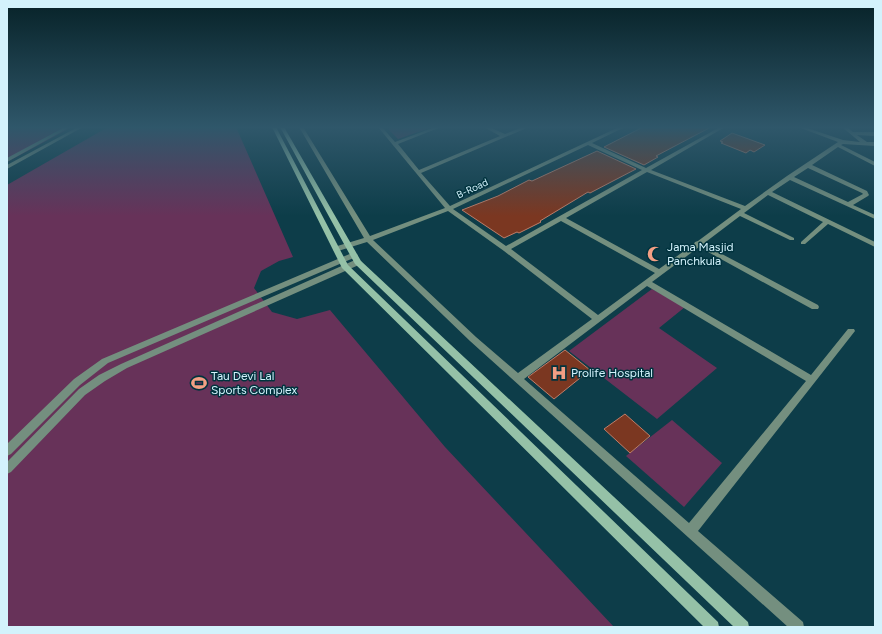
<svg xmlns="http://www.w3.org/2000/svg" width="882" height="634" font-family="Figtree,sans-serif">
<rect width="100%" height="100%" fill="#0d3d49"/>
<g fill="#673259">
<polygon points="7,127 72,127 7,162"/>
<polygon points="108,127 236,127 293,257 279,261 261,271 254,288 272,312 297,319 330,310 445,447 614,627 7,627 7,185"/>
<polygon points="394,127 432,127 398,139 388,129"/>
<polygon points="652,289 685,307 659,328 717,368 657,419 569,351"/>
<polygon points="672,420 722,463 684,507 626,456"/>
</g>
<g fill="#7b3721" stroke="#bf7d68">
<polygon points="643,127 711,127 656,156 658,157 644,165 604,147"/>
<polygon points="732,133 765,145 754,152 750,150 746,153 721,143 723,142 720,141"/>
<polygon points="597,151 636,169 590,193 588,192 540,221 541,222 519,233 517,232 504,238 462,210 498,196 529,180 532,181"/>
<polygon points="565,350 590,370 554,399 528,377"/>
<polygon points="625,414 650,436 630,453 604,429"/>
</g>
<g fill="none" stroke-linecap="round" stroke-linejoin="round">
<g fill="#748f7f" fill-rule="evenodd">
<polygon points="65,127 70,127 7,162 7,158"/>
<polygon points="78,127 83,127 7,169 7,165"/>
<path d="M299,127H303L370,236L445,208L378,127H382L395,142L435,127H441L398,144L419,170L500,136L484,127H489L505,134L523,127H529L421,173L450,206L619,127H625L592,143L646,168L720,127H725L651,170L745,206L787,176L838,142L798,127H804L843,140L860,142L842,127H847L853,132H875V136L857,135L867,142H875V146L843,144L841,145L875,162V166L838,147L812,165L867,191L869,195L868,196L853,205L875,215V219L790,180L772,192L875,242V247L828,224L805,244H801V242L823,222L768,195L744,213L794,238V240H790L740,216L703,244L818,305L819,307L818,309H812L699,247L652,282L811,375L848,329H854L855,331L698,531L803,622L804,627H788L470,341L367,242L338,251H334L333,249L334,247L364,238ZM588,145L642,170L506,246L453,209ZM808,168L862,193L863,194L848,202L794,177ZM647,172L741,209L698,241L695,242L694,244L659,269L566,218ZM448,211L504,251L592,319L518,373L476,337L373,240ZM561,221L655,273L598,315L511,249ZM647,286L806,381L689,523L524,379Z"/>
<polygon points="352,253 354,253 358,255 356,257 108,363 80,385 11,454 7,456 7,444 74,379 102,359"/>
<polygon points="355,260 358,260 362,262 361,264 127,368 105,381 85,395 11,472 7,474 7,462 79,389 99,375 121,364"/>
</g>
<g fill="#95c1a7" fill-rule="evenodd">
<polygon points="272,127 276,127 348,265 718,622 719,627 704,627 342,268"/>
<polygon points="280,127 284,127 361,261 748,622 749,627 734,627 355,264"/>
</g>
</g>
<linearGradient id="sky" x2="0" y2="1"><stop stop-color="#072228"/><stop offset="0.59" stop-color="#2f576a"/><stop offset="1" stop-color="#2f576a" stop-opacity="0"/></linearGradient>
<rect width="882" height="216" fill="url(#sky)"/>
<defs>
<symbol id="mosque-bare" viewBox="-9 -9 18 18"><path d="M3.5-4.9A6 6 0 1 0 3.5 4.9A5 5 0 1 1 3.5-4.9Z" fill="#f39f84" stroke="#00333e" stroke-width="2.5" paint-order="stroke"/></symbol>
<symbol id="hospital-bare" viewBox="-9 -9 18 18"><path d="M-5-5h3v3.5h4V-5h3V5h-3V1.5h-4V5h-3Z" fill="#f39f84" stroke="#00333e" stroke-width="2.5" paint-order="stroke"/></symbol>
<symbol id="stadium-bare" viewBox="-9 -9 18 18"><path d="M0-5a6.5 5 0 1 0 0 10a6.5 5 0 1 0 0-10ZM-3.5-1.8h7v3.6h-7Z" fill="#f39f84" stroke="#00333e" stroke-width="2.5" paint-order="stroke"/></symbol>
</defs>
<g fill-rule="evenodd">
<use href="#mosque-bare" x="644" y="243" width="22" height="22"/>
<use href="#hospital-bare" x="548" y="362" width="22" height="22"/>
<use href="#stadium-bare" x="188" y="372" width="22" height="22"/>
</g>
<g text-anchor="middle" stroke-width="3" stroke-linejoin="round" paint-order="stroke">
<g font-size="10" fill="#d3f2fc" stroke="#00333e">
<text transform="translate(472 188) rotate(-25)" y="4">B-Road</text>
</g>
<g font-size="12" fill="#d3f2fc" stroke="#00333e" text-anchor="start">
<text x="667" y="251">Jama Masjid<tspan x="667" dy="14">Panchkula</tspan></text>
<text x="571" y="377">Prolife Hospital</text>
<text x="211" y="380">Tau Devi Lal<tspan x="211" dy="14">Sports Complex</tspan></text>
</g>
</g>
<rect width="882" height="634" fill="none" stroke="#d3f2fc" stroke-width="16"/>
</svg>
